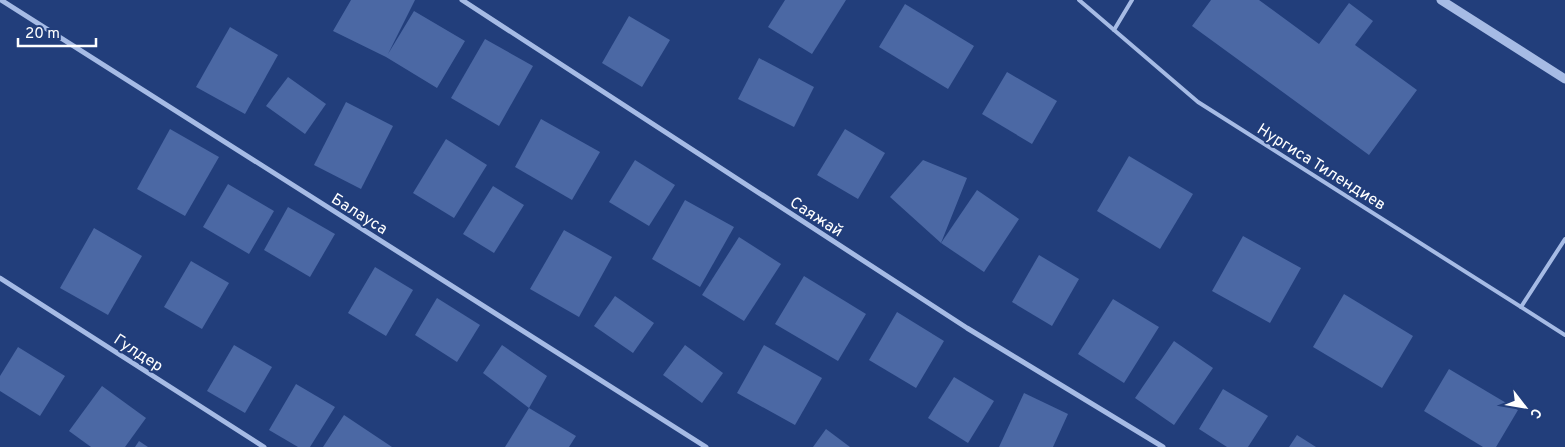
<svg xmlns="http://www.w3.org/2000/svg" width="1565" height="447" font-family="Overpass,sans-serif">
<rect width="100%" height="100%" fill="#223e7b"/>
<g fill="#4b68a4">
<polygon points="351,0 415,0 388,54 414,11 465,41 437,88 386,57 333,31"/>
<polygon points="785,0 846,0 812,54 768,27"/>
<polygon points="1211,0 1259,0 1319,44 1349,3 1373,21 1355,45 1417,90 1369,155 1192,26"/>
<polygon points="905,4 974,46 948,89 879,47"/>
<polygon points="629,16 670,40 642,87 602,63"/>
<polygon points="230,27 278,55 245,114 196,87"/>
<polygon points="485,39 533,66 499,126 451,98"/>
<polygon points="759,58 814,87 794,127 738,99"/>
<polygon points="1007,72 1057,101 1032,144 982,114"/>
<polygon points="288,77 326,104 305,134 266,106"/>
<polygon points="346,102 393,126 361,189 314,165"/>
<polygon points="541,119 600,152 572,200 515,167"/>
<polygon points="170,129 219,157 185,216 137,189"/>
<polygon points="845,129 885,153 858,199 817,175"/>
<polygon points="446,139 487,165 454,218 413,193"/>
<polygon points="1129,156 1193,194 1160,249 1097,211"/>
<polygon points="635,160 675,185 649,226 609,202"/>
<polygon points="923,160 967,178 941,243 890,197"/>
<polygon points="228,184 274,211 249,254 203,227"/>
<polygon points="493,186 524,205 494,253 463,234"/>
<polygon points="977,190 1019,219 984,272 941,243"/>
<polygon points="685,200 734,227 700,287 652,259"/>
<polygon points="288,207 335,234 310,277 264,250"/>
<polygon points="94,228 142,256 108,315 60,288"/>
<polygon points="564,230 612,257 579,317 530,289"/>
<polygon points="1243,236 1301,268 1270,323 1212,291"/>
<polygon points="739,237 781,264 744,321 702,295"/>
<polygon points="1039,255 1079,279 1052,326 1012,302"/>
<polygon points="191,261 229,283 202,329 164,307"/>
<polygon points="375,267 413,290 386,336 348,313"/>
<polygon points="804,276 866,314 838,361 775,324"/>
<polygon points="1344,294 1413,336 1382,388 1313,347"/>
<polygon points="615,296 654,323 633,353 594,326"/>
<polygon points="437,298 480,325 457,362 415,335"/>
<polygon points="1113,299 1159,327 1124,383 1078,354"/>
<polygon points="897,312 944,341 916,388 869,360"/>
<polygon points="1174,341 1213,368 1174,425 1135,398"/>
<polygon points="234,345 272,367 245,413 207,391"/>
<polygon points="502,345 547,376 529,408 483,373"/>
<polygon points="685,345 723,373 702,403 663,375"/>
<polygon points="764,345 822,378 795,425 737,393"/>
<polygon points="18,347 65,376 40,416 0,391 0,376"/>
<polygon points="1449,369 1518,410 1496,447 1483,447 1424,411"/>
<polygon points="954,377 994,401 968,443 928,418"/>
<polygon points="296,384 335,407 310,447 298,447 269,430"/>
<polygon points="102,386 146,418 125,447 91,447 69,431"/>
<polygon points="1223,389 1268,416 1248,447 1227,447 1199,429"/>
<polygon points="1024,393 1068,414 1053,447 999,447"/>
<polygon points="529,408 576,436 569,447 505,447"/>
<polygon points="344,415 392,447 323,447"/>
<polygon points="826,429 850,447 813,447"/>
<polygon points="1297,435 1316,447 1289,447"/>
<polygon points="139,441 148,447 135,447"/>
</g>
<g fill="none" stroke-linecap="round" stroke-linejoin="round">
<g stroke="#a6bbe5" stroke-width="4">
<polyline points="1079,0 1198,102 1565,335"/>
<polyline points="1114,30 1132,0"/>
<polyline points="1521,307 1565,239"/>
</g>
<g stroke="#a6bbe5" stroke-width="5">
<polyline points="1,0 706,447"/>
<polyline points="462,0 967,328 1163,447"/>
<polyline points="0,278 264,447"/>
</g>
<polyline stroke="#a6bbe5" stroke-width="9" points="1441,0 1565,79"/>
</g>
<g text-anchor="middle" stroke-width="4" stroke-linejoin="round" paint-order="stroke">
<g font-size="16" fill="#fff" stroke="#223e7b">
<text transform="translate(1322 166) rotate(32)" y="6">Нургиса Тилендиев</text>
<text transform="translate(360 213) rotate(32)" y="6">Балауса</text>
<text transform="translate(817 216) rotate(33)" y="6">Саяжай</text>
<text transform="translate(139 352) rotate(33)" y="6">Гулдер</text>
</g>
</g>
<g transform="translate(1525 407) rotate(121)" stroke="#223e7b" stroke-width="4" paint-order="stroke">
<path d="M0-4L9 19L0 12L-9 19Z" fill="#ffffff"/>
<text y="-8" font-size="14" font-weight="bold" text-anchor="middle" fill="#ffffff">С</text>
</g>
<path d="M18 38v8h78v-8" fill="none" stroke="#ffffff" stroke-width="2.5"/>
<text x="25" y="38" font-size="15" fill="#ffffff" stroke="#223e7b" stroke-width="4" paint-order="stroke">20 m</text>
</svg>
